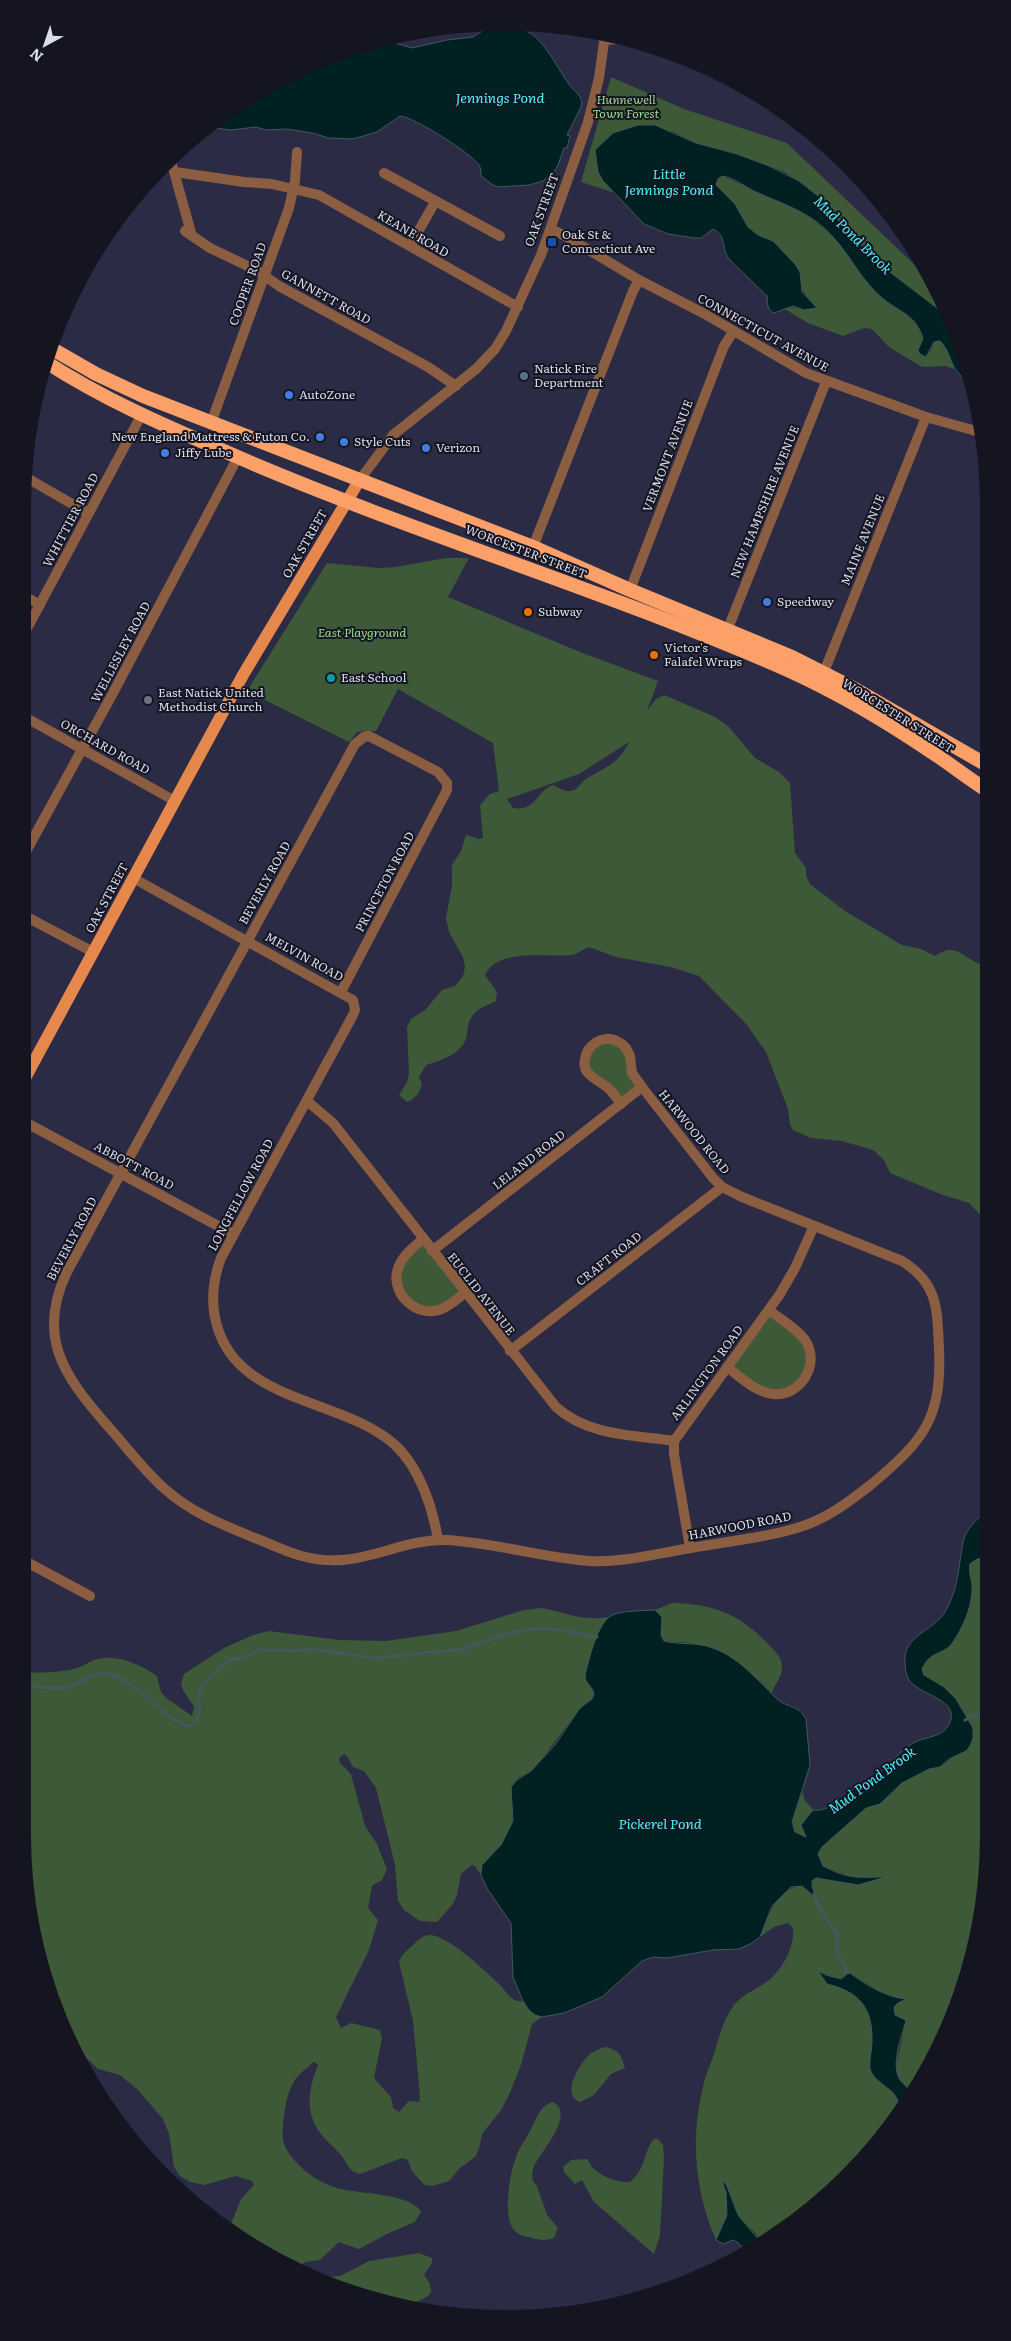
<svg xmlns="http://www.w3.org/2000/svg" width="1011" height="2341" font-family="Literata,serif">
<rect width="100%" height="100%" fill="#2b2b46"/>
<g fill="#3d5937" fill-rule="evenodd">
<path d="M611,77L684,109L787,143L921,271L950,318L882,266L842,225L823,200L785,172L737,154L696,143L672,131L613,133C588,153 593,172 615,193L581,182Z"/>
<path d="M722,176L797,208L821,226L834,237L882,298L908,314L916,322L923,339L918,350L930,353L934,342L940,341L947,348L954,369L945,366L922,367L889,347L872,329L864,328L843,336L808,323L783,308C795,306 805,310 817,308C800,293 796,271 783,252C774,239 759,239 749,228C742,221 740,211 735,204C729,197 721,192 716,185L718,179Z"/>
<path d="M446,558H469L448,597L580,652L658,681L647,711L656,699L664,695L715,717L728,726L755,758L779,772L790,783L795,853L806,868V876L810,884L845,911L902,945L921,949L935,956C957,940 963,960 986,966L987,1222L969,1203L943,1195L890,1173L884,1160L873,1150L842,1141L811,1138L793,1130L790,1125L788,1109L766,1052L747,1025L699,976L671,967L616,957L589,947C583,949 578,954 572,955C547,958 499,947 485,975L497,992L496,1001C483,1007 471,1011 468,1026C467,1031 467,1037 465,1041C459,1055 439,1061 426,1065L419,1077L422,1084C420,1093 415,1099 407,1102L399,1095L407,1082L409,1073L407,1027L411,1019L425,1010L442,990L455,986L463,976L465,967L463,957L449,932L446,918L452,886V865L461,851L466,835L479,839L483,838L480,805L490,794L499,791L493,743L398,689L376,731L357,732L349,742L247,691L327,563L379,568L396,567ZM629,742C618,765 605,767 586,779C580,783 578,790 571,791C564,792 558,787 553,785C537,790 536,812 513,808L507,799L579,774Z"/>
<polygon points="618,1041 642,1087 621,1104 585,1066 592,1045"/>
<polygon points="423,1239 465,1293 451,1304 421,1310 397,1283 396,1277"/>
<polygon points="769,1310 793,1329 810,1352 801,1383 774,1394 727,1367"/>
<path d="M988,1557V1835L963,1991L924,2077L912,2093L899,2079L896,2066L906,2020L895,2015L894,2007L898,2003L905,2000L881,1992L846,1971V1975L841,1979L819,1972C850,1991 871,1998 872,2039C873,2049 868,2060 871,2070C873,2080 888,2086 894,2094C897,2098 899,2104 902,2108L869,2154L759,2244C759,2231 745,2226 739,2216C732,2204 732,2191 722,2181L726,2192L727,2215L716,2240C694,2189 690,2137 704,2083C706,2073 711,2064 714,2054C719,2037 723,2020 734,2005C742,1995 754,1990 765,1983C781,1972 795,1948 793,1928L788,1923L774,1927L760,1937C769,1916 776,1888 802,1886L815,1896L812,1881L816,1878L858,1885L884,1877L853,1878L823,1866L818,1854L822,1847L866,1808L880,1804L902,1783L929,1769L940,1767L956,1755L973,1728L956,1699L924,1675L922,1669C930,1650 944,1655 953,1642C963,1628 970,1608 972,1591C973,1581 968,1574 970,1564L977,1559Z"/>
<path d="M672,1603C714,1604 740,1614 769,1645C775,1651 783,1659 782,1668C782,1677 774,1685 772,1693L760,1681L689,1643L664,1641L661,1635L662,1617L655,1610Z"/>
<path d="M541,1608C564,1612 585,1622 609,1617L597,1637L585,1675L594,1694C591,1702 584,1705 578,1711C563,1730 550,1750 533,1769C529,1773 522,1775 517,1779C507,1792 518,1816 508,1835C501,1847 480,1862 481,1875L475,1866L472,1865L461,1874L457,1895L453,1904L437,1922L420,1921L404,1910L398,1901L395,1865L376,1788L364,1771L353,1767L347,1756L344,1754L339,1758L340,1763L351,1774L365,1826L377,1844L387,1869L382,1880L372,1886L368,1908L378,1920L369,1950L336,2017L341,2028L351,2023L380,2030L382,2038L374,2078L391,2097L393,2108L399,2112L409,2101L419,2102L420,2096L413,2021L399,1962C402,1953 407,1951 414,1944C418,1940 423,1935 430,1935C449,1936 484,1970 499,1984C507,1991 510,2003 523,2001L529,2010L542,2017L532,2024L521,2065L509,2095L501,2110L482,2134L479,2149L475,2157L460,2168L449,2181L432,2186L425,2185L418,2178L412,2171L408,2160L402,2158L360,2174C348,2172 347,2161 339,2153C333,2146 325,2140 320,2133C304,2110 309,2088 318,2065L315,2062L312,2063C308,2068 302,2071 298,2076C287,2088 284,2112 283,2127C281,2142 286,2151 296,2162C306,2173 322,2184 337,2188C356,2194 412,2193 421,2212L415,2222L389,2233L359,2249L339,2242L320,2260L305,2262L299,2267L264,2254L230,2226L241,2199L254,2185L252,2181L236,2176L204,2185L190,2182L180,2176L174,2167L169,2134L163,2119L138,2090L120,2075L98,2069L73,2045L48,1991L23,1836V1672C40,1673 60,1673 77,1668C84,1666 91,1660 98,1659C118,1654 141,1665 157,1676L161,1692L165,1697L192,1716L194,1707L183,1690L181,1683L184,1674L224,1648L253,1635L269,1631L339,1640L386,1641L456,1631L524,1610Z"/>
<path d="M803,1792L804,1799L813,1810C804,1819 800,1826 807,1837L795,1832C790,1816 796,1806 803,1792Z"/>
<path d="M605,2047C619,2050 621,2054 625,2068L611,2074L594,2095L580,2102C561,2095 578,2067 587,2057C592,2052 598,2049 605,2047Z"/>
<path d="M553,2102C576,2114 541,2151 534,2166C532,2171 532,2176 533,2181L537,2186L547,2215L558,2228L554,2238C545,2241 540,2240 532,2238C525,2236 519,2236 514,2230C501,2215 511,2164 520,2148C523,2142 527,2137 530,2131C536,2120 540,2105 553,2102Z"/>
<path d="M654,2139H658L663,2145L664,2159L660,2235L654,2254L594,2202L582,2180L575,2184L564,2172L563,2167L571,2160L587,2159C590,2162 591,2167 594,2169C603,2177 618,2183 630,2182C648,2166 642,2153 654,2139Z"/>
<polygon points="419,2253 432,2258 432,2263 424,2275 430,2284 431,2292 428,2296 415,2303 413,2309 325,2277 340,2276 369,2261"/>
</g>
<g fill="#002021" stroke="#42585e">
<path d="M505,25C539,26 551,58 568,83C572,89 580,94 582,102L581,107L567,135L570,136L567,148H564L558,165L554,172L543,181L529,185L499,187L493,185L481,176C481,172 481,168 479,165C471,153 414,117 400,116L377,132L353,139L329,138L312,133L287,129L266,130L256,127L231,130L207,127L292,72L381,39L412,48L447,40L473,37L487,28Z"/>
<path d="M638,125H655L696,143L737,154L769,166L799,181L823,200L842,225L882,266L950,318L968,381C949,370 953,354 940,341L934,342L926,357L920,354L918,350L923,339C917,315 899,312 882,298C862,281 851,257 834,238C813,213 785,205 756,192C745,187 735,178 722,176L718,179L716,185L735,204L748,227L758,235L773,241L795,264L800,272L802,292L817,308L804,310L793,306L774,313C766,309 768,304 767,296L729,259C721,248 727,236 713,229L701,238H695L668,234L644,224L603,181L598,172L595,150L613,133Z"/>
<path d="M988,1509V1557L977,1559L970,1564C968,1574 973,1581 972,1591C971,1609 963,1627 953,1642C945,1655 930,1650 922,1669L924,1675L944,1687L956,1699L973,1728V1738L970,1746L966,1751L949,1759L940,1767L929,1769L902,1783L880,1804L866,1808L822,1847L818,1854L823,1866C850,1880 858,1877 886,1877L858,1885L816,1878L812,1881V1887L816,1898L802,1886L791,1887L772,1906L760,1937L752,1943L739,1949L713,1950L667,1958L653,1957L642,1961L602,1997L564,2013L542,2017L535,2015L529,2010L523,2001L513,1977L511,1923L488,1890L481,1875L482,1865L501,1845L513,1821L511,1787L517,1780L531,1771L555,1745L580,1708L592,1699L594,1694L593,1690L586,1681L585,1675C589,1660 596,1628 609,1617C618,1610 643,1611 655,1610L662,1617L661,1635L664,1641C679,1645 695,1642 710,1647C738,1656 755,1678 776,1698C786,1708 798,1704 806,1719L810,1765L792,1822L795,1832L806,1837L801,1825L813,1810C830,1812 842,1797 855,1788C860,1784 867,1783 872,1779C885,1769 896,1756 909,1746C923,1734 945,1741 951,1719C956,1699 918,1694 909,1680C906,1675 905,1668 905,1662C903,1635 934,1631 945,1612C954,1597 958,1578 960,1561C962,1551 962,1540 967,1532C972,1523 981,1516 988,1509Z"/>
<path d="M846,1970C863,1983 884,1997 906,1999L898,2003L894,2007L895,2015L906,2020C902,2036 891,2062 899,2078C901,2083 909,2088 912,2093L902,2108C899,2104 897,2098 894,2094C887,2086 873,2080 870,2069C869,2060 872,2050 872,2042C873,2007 859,1992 827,1984L818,1971L826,1975L841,1979L846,1975Z"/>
<path d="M721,2179L727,2186L738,2215L759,2240V2244L743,2255C745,2248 740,2243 733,2240L723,2244L716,2240L727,2215L726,2192Z"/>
</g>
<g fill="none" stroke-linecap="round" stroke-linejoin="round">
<g stroke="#42585e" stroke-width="3">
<path d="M23,1685C37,1686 54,1691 68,1687C84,1683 93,1669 111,1675C143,1684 165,1723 190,1726L197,1721L200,1710L198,1697L201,1688L208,1680L229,1660L243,1658L261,1650L293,1651L311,1649L375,1658L463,1649L510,1633L532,1629H555L597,1637"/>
<polyline points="965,1720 988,1709"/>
<polyline points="814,1894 818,1905 837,1935 837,1953 848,1973"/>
</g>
<g stroke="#8b5d41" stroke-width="10">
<polyline points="605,40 620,39"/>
<polyline points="171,161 192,236"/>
<polyline points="175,172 244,182 272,184 319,195 518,307"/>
<polyline points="384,173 500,236"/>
<polyline points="551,229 567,237 639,280 703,313 806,373 926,417 976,431"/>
<polyline points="185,231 210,248 258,271 279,286 428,367 456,386"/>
<polyline points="410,246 435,202"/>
<polyline points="211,423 289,208 295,181 297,152"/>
<polyline points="27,478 88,513"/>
<polyline points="359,481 393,435 476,369 495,349 506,331 541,255 588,122 599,78 605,35"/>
<polyline points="533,547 633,291 639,280"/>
<polyline points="630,590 724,346 733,332"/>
<polyline points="23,595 40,605"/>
<polyline points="727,631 826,382"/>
<polyline points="23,636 142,414"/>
<polyline points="824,672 926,417"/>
<polyline points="23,716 175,801"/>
<polyline points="23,857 113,693 238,457"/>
<path d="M133,878L353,1000L355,1010L353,1015L221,1258C212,1282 210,1307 219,1332C245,1404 344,1399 395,1445C420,1468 433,1509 438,1540"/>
<polyline points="23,915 93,952"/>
<path d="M341,992L447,790V783L438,772L369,736L364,737L355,744L67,1272C36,1336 64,1376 106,1424C126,1446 144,1471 166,1490C192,1513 223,1525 255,1538C271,1544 286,1552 302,1556C358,1572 395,1539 446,1540C492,1542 542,1558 590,1561C624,1563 658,1553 691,1548C728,1541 767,1538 803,1526C830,1517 851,1500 873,1483C924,1440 942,1418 939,1349C937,1310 939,1284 902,1261L742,1197L722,1187L713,1178L642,1087L632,1073L630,1056L626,1048C614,1035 599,1036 588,1050C577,1074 593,1076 608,1088C613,1092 617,1098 621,1104"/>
<path d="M307,1101L333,1123L556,1407C588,1436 633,1435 674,1441"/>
<polyline points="23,1121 233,1234"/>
<path d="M423,1239C412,1248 400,1258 397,1272C392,1295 417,1317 439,1310C449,1307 457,1299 465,1293"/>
<polyline points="432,1251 642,1087"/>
<polyline points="510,1351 722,1187"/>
<path d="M727,1367C740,1377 755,1392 773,1394C801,1397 821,1363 805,1340C796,1328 780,1319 769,1310"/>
<polyline points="690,1548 674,1454 674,1441 780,1294 795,1268 814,1226"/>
<polyline points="23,1560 90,1596"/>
</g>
<polyline stroke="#e6874c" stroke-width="12" points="23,1082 243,675 359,481"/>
<g stroke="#fba069" stroke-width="14">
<polyline points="49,347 96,374 143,396 533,547 630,590 792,657 855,689 985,764"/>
<path d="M46,362C112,405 185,434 256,465C432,539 615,594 790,671C838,693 886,721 930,751C949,763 966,777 985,789"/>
</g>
</g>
<rect fill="#1a4fb4" stroke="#151521" stroke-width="2" x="547" y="237" width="10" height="10" rx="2.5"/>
<circle fill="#5c6f8a" stroke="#151521" stroke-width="2" cx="524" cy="376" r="5"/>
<g fill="#3f7fe0" stroke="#151521" stroke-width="2">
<circle cx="289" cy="395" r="5"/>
<circle cx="320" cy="437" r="5"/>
<circle cx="344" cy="442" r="5"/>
<circle cx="426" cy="448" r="5"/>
<circle cx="165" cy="453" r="5"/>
<circle cx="767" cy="602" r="5"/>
</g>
<g fill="#e8710a" stroke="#151521" stroke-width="2">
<circle cx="528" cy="612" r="5"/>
<circle cx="654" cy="655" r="5"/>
</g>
<circle fill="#0f9aa8" stroke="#151521" stroke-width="2" cx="331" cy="678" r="5"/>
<circle fill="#6b7280" stroke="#151521" stroke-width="2" cx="148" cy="700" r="5"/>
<g text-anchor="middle" stroke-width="4" stroke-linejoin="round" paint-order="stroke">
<g font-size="12" font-style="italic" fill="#99de8b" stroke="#151521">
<text x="626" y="104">Hunnewell<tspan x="626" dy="14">Town Forest</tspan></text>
<text x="362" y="637">East Playground</text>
</g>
<g font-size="12" fill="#dbdcee" stroke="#151521">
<text transform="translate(542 210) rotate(-70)" y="4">OAK STREET</text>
<text transform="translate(413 234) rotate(30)" y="4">KEANE ROAD</text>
<text transform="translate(248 284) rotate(-70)" y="4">COOPER ROAD</text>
<text transform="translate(326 297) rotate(29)" y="4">GANNETT ROAD</text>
<text transform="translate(763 333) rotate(29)" y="4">CONNECTICUT AVENUE</text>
<text transform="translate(668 456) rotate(-69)" y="4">VERMONT AVENUE</text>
<text transform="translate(765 502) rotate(-68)" y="4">NEW HAMPSHIRE AVENUE</text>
<text transform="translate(71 520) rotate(-62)" y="4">WHITTIER ROAD</text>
<text transform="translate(863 540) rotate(-68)" y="4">MAINE AVENUE</text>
<text transform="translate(305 544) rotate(-60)" y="4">OAK STREET</text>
<text transform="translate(526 552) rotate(21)" y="4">WORCESTER STREET</text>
<text transform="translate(121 652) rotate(-62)" y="4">WELLESLEY ROAD</text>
<text transform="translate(898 716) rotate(32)" y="4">WORCESTER STREET</text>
<text transform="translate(105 747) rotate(29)" y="4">ORCHARD ROAD</text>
<text transform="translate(385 882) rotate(-62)" y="4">PRINCETON ROAD</text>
<text transform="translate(265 883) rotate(-61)" y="4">BEVERLY ROAD</text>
<text transform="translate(107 898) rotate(-62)" y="4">OAK STREET</text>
<text transform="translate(304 957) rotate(29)" y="4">MELVIN ROAD</text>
<text transform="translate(694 1132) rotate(51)" y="4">HARWOOD ROAD</text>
<text transform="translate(529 1160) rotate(-38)" y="4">LELAND ROAD</text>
<text transform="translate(134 1166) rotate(28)" y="4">ABBOTT ROAD</text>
<text transform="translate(241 1195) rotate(-62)" y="4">LONGFELLOW ROAD</text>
<text transform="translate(72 1239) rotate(-62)" y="4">BEVERLY ROAD</text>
<text transform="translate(609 1259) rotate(-38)" y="4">CRAFT ROAD</text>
<text transform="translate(481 1294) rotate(52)" y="4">EUCLID AVENUE</text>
<text transform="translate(707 1373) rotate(-54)" y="4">ARLINGTON ROAD</text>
<text transform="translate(740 1526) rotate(-11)" y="4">HARWOOD ROAD</text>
</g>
<g font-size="12" fill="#dbdcee" stroke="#151521" text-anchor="start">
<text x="562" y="239">Oak St &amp;<tspan x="562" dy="14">Connecticut Ave</tspan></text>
<text x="534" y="373">Natick Fire<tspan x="534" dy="14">Department</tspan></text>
<text x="299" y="399">AutoZone</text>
<text x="310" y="441" text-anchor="end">New England Mattress &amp; Futon Co.</text>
<text x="354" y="446">Style Cuts</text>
<text x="436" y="452">Verizon</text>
<text x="175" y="457">Jiffy Lube</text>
<text x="777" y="606">Speedway</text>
<text x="538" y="616">Subway</text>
<text x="664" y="652">Victor's<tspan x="664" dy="14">Falafel Wraps</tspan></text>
<text x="341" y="682">East School</text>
<text x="158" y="697">East Natick United<tspan x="158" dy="14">Methodist Church</tspan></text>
</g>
<g font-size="14" font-style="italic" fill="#4ff2f9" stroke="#151521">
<text x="500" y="103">Jennings Pond</text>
<text x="669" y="179">Little<tspan x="669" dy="16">Jennings Pond</tspan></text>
<text transform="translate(853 235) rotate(45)" y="5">Mud Pond Brook</text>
<text transform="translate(872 1780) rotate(-36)" y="5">Mud Pond Brook</text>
<text x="660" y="1829">Pickerel Pond</text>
</g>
</g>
<path d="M0 0H1011V2341H0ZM505 31H506A474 474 0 0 1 980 505V1836A474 474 0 0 1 506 2310H505A474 474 0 0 1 31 1836V505A474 474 0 0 1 505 31Z" fill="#151521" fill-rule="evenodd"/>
<g transform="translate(45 45) rotate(220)" stroke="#151521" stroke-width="4" paint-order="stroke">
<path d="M0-4L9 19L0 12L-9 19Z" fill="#dbdcee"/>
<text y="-8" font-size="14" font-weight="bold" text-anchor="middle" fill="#dbdcee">N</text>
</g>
</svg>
